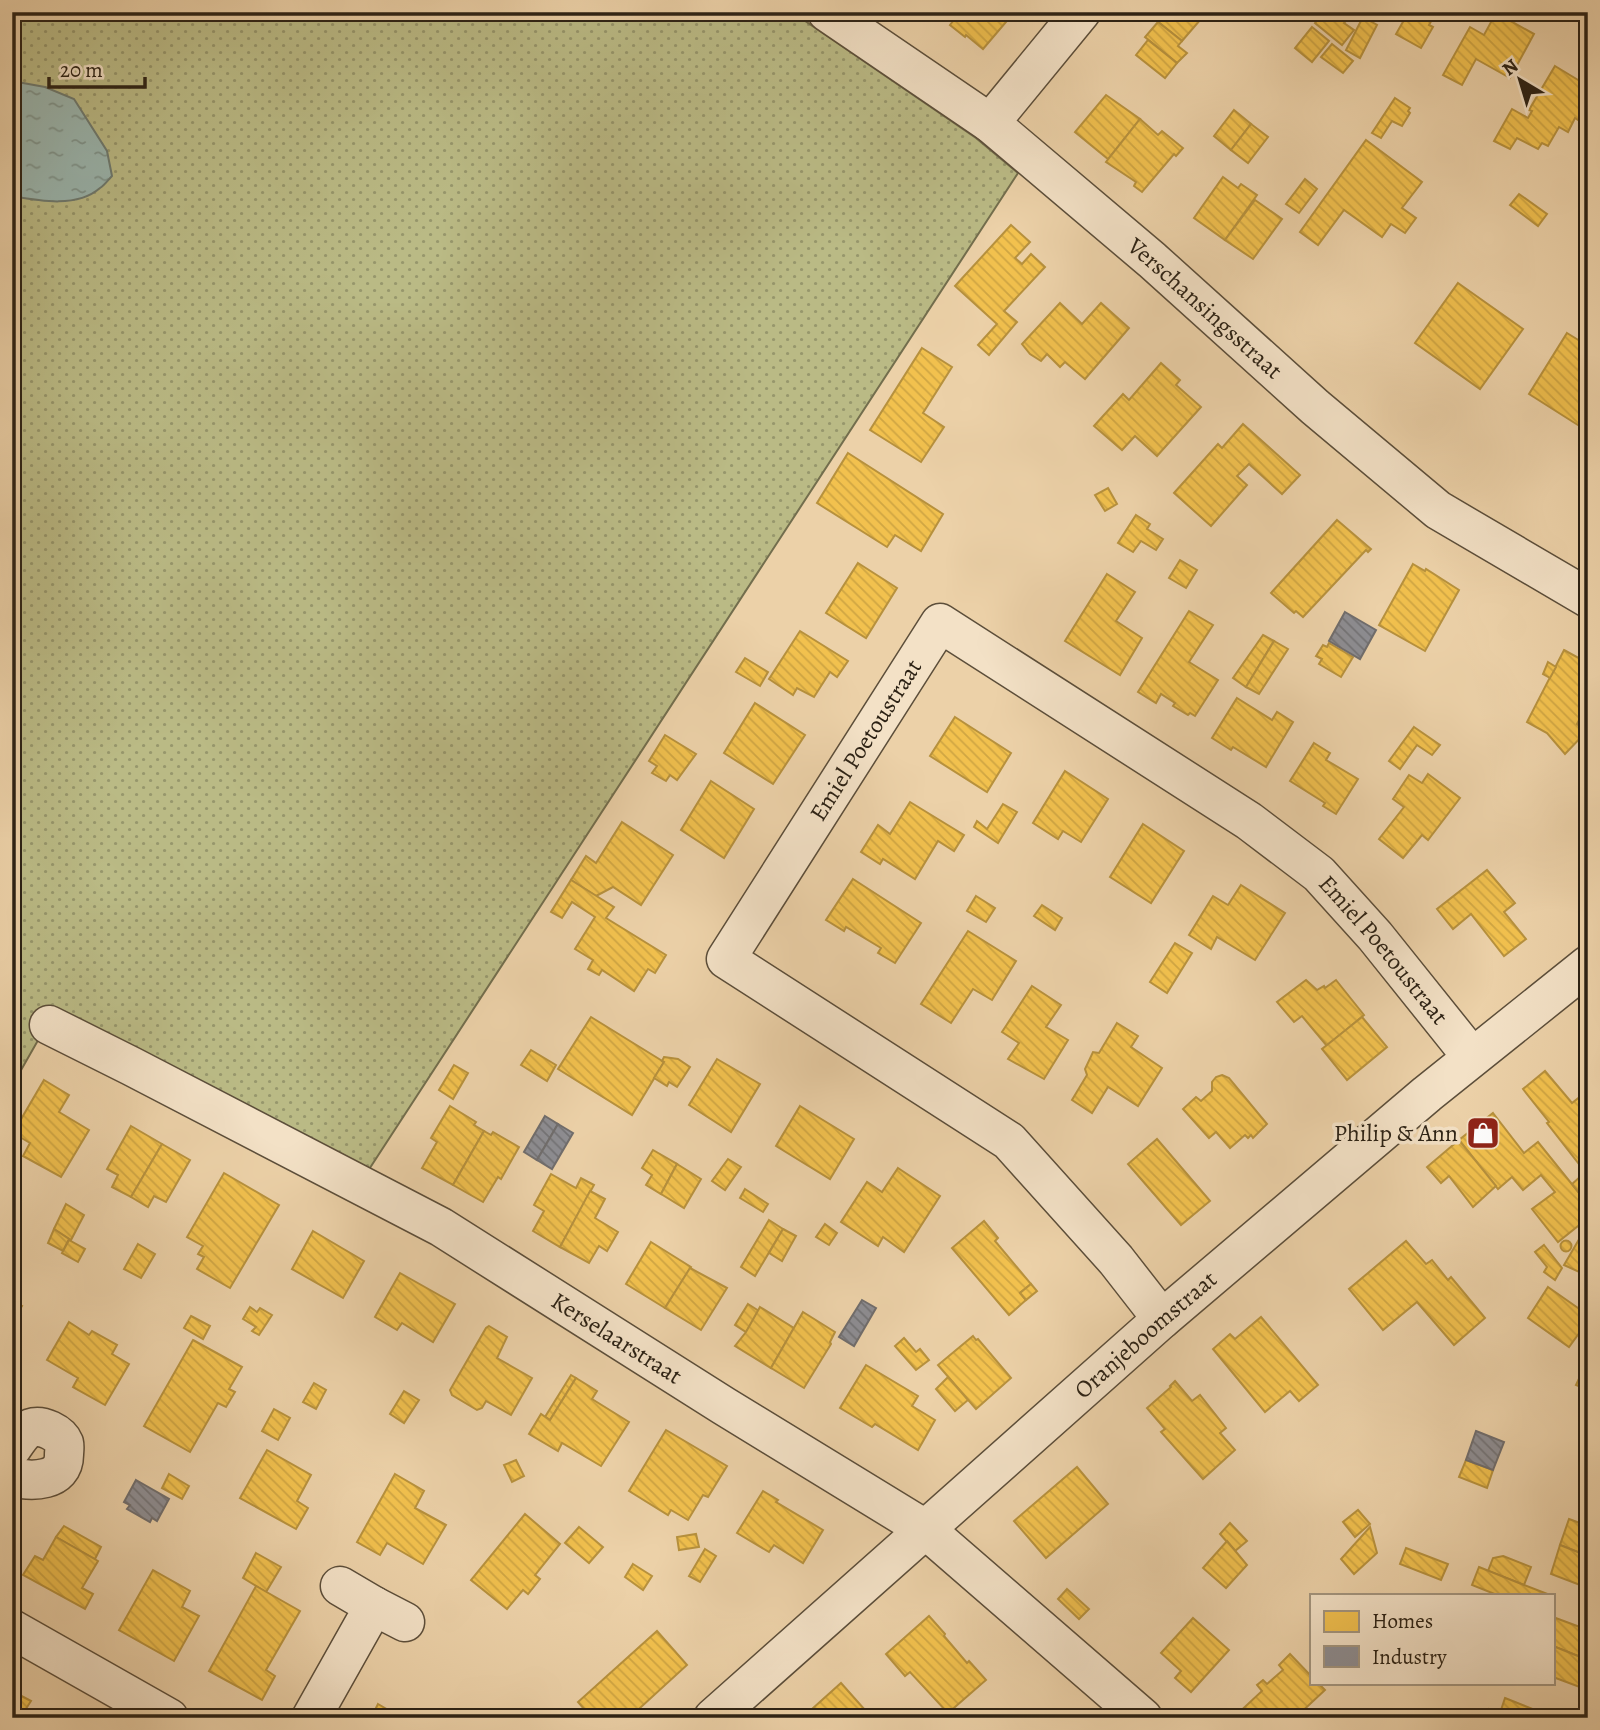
<svg xmlns="http://www.w3.org/2000/svg" width="1600" height="1730" font-family="Alegreya,serif">
<defs>
<pattern id="park-dots" width="8" height="8" patternUnits="userSpaceOnUse" patternTransform="scale(1.75)"><rect width="8" height="8" fill="#baba85"/><path d="M2 2h.1M6 6h.1" fill="none" stroke="#97976c" stroke-width="1.8" stroke-linecap="round"/></pattern>
<pattern id="water-ripples" width="26" height="14" patternUnits="userSpaceOnUse" patternTransform="scale(1.75)"><rect width="26" height="14" fill="#9ab6af"/><path d="M2 4q2-2 4 0t4 0M15 11q2-2 4 0t4 0" fill="none" stroke="#7e948d"/></pattern>
<pattern id="homes-back-hatch" width="6" height="6" patternUnits="userSpaceOnUse" patternTransform="scale(1.75)"><rect width="6" height="6" fill="#f2c14e"/><path d="M-1 5l2 2M0 0l6 6M5-1l2 2" fill="none" stroke="#d0a643"/></pattern>
<pattern id="industry-back-hatch" width="6" height="6" patternUnits="userSpaceOnUse" patternTransform="scale(1.75)"><rect width="6" height="6" fill="#8d8d92"/><path d="M-1 5l2 2M0 0l6 6M5-1l2 2" fill="none" stroke="#737376"/></pattern>
</defs>
<rect width="100%" height="100%" fill="#ecd1a8"/>
<filter id="stains"><feTurbulence type="fractalNoise" baseFrequency=".00286" numOctaves="4"/><feColorMatrix values="0 0 0 0 .2 0 0 0 0 .09 0 0 0 0 .02 0 0 0 .5 -.17"/></filter>
<radialGradient id="worn" r=".72"><stop offset=".6" stop-color="#630" stop-opacity="0"/><stop offset="1" stop-color="#630" stop-opacity=".3"/></radialGradient>
<polygon fill="url(#park-dots)" stroke="#736e4d" stroke-width="2" points="12,12 792,12 976,138 1018,173 351,1197 41,1035 12,1086"/>
<path fill="url(#water-ripples)" stroke="#6e7b71" stroke-width="2" d="M12,81L45,87L74,99L107,151L112,176C108,180 105,185 100,188C77,208 40,201 12,196Z"/>
<g fill="url(#homes-back-hatch)" stroke="#b7913d" stroke-width="2">
<polygon points="960,12 1010,12 1012,15 983,49 966,35 965,37 950,25"/>
<polygon points="1146,12 1207,12 1182,41"/>
<polygon points="1324,12 1354,12 1344,23 1354,30 1342,45 1315,23"/>
<polygon points="1390,12 1436,12 1429,25 1433,27 1421,48 1396,34 1404,20"/>
<polygon points="1496,13 1534,34 1510,78 1476,59 1462,85 1443,75 1470,27 1484,35"/>
<polygon points="1363,17 1377,25 1360,58 1346,50"/>
<polygon points="1158,22 1182,41 1178,46 1187,53 1177,63 1145,37"/>
<polygon points="1312,27 1329,41 1312,62 1295,48"/>
<polygon points="1148,40 1177,63 1165,78 1136,55"/>
<polygon points="1332,44 1353,61 1343,73 1321,57"/>
<polygon points="1555,66 1588,86 1588,110 1581,122 1575,118 1568,132 1559,127 1548,146 1542,143 1538,149 1517,138 1510,149 1494,141 1512,109 1528,118 1532,111 1529,110"/>
<polygon points="1106,95 1140,119 1108,159 1075,132"/>
<polygon points="1395,98 1410,108 1408,111 1410,113 1402,126 1392,121 1381,138 1372,133"/>
<polygon points="1234,110 1251,124 1231,150 1214,136"/>
<polygon points="1140,119 1158,135 1162,131 1183,148 1176,156 1174,154 1142,192 1134,186 1136,182 1106,162"/>
<polygon points="1251,124 1268,137 1248,163 1231,150"/>
<polygon points="1366,140 1422,182 1402,208 1416,218 1405,233 1391,224 1382,237 1344,210 1318,245 1300,232"/>
<polygon points="1223,177 1238,188 1241,184 1257,195 1225,240 1194,218"/>
<polygon points="1305,179 1317,189 1299,213 1286,204"/>
<polygon points="1519,194 1547,214 1538,226 1510,205"/>
<polygon points="1255,200 1282,219 1253,259 1225,240"/>
<polygon points="1011,225 1030,242 1015,258 1022,264 1031,254 1045,267 1004,311 1017,322 989,355 978,345 997,324 955,286"/>
<polygon points="1458,283 1523,329 1480,389 1415,343"/>
<polygon points="1060,303 1082,324 1101,303 1129,328 1085,379 1065,362 1060,367 1047,354 1041,361 1030,354 1022,344"/>
<polygon points="1567,333 1588,346 1588,354 1579,368 1588,374 1588,417 1581,427 1529,394"/>
<polygon points="922,348 952,367 923,413 944,427 921,462 870,430"/>
<polygon points="1161,363 1180,380 1176,385 1201,407 1157,456 1135,436 1122,450 1094,426 1123,394 1129,400"/>
<polygon points="1243,424 1300,475 1282,494 1249,464 1237,476 1247,485 1211,526 1174,493 1218,444 1222,448"/>
<polygon points="848,453 943,514 921,551 895,535 887,547 817,503"/>
<polygon points="1108,488 1117,504 1105,511 1095,495"/>
<polygon points="1136,515 1150,524 1147,529 1163,539 1156,550 1141,541 1133,552 1118,543"/>
<polygon points="1337,520 1371,549 1368,552 1366,550 1303,617 1296,611 1294,613 1271,593"/>
<polygon points="1180,560 1197,570 1186,588 1169,578"/>
<polygon points="858,563 897,588 866,638 826,613"/>
<polygon points="1413,564 1425,571 1426,569 1459,590 1425,651 1379,625"/>
<polygon points="1107,574 1135,592 1116,621 1142,638 1120,675 1065,641"/>
<polygon points="1189,611 1213,625 1189,662 1218,680 1195,716 1190,713 1188,715 1173,706 1175,703 1161,694 1156,703 1138,692"/>
<polygon points="800,631 848,661 837,677 830,672 814,697 797,688 793,695 769,679"/>
<polygon points="1263,635 1274,641 1246,687 1233,678"/>
<polygon points="1274,641 1288,649 1259,694 1246,687"/>
<polygon points="1329,643 1353,657 1341,677 1319,664 1322,659 1316,656 1323,645 1327,647"/>
<polygon points="1564,650 1588,663 1588,686 1584,693 1588,695 1588,703 1577,724 1586,732 1565,754 1547,733 1527,722"/>
<polygon points="745,658 768,672 760,686 736,672"/>
<polygon points="1548,662 1556,667 1550,678 1543,674"/>
<polygon points="1237,698 1272,720 1277,712 1293,722 1266,767 1233,747 1231,750 1212,738"/>
<polygon points="755,703 805,735 773,784 724,753"/>
<polygon points="955,717 1011,753 987,792 930,756"/>
<polygon points="1414,727 1440,745 1432,755 1417,745 1400,769 1389,761"/>
<polygon points="665,735 696,754 677,780 670,775 666,781 652,773 657,766 649,761"/>
<polygon points="1314,743 1330,753 1326,760 1358,779 1336,814 1323,806 1325,803 1290,781"/>
<polygon points="1065,771 1108,799 1081,842 1063,831 1058,839 1033,823"/>
<polygon points="1428,774 1460,798 1428,840 1422,835 1403,858 1379,839 1404,807 1393,799 1409,775 1422,783"/>
<polygon points="711,781 754,809 724,858 681,830"/>
<polygon points="910,802 964,835 954,851 938,841 915,879 883,859 880,864 861,852 878,825 890,834"/>
<polygon points="1003,804 1017,812 998,843 974,827 977,821 987,829"/>
<polygon points="622,822 673,855 641,905 613,887 596,896 571,880 586,856 596,863"/>
<polygon points="1143,824 1184,851 1151,903 1110,877"/>
<polygon points="1487,870 1515,903 1504,912 1526,939 1504,956 1471,914 1453,929 1437,909"/>
<polygon points="853,879 921,923 895,963 878,953 881,948 846,927 844,931 826,920"/>
<polygon points="571,880 614,907 606,918 666,955 655,973 648,969 634,991 602,970 599,975 588,969 593,960 575,949 595,917 572,902 562,918 551,912"/>
<polygon points="1241,885 1285,913 1255,960 1217,937 1211,949 1189,935 1213,896 1228,905"/>
<polygon points="976,896 995,908 986,922 967,911"/>
<polygon points="1042,905 1062,918 1055,930 1034,916"/>
<polygon points="968,931 1016,961 992,1000 973,989 951,1023 921,1004"/>
<polygon points="1175,943 1192,953 1167,993 1150,982"/>
<polygon points="1306,980 1317,990 1324,986 1325,988 1336,980 1364,1015 1327,1046 1302,1016 1294,1022 1277,1002"/>
<polygon points="1032,986 1061,1005 1046,1027 1068,1040 1044,1079 1008,1059 1019,1043 1002,1032"/>
<polygon points="591,1017 664,1062 632,1115 558,1069"/>
<polygon points="1362,1017 1387,1047 1347,1080 1322,1049"/>
<polygon points="1117,1023 1138,1036 1131,1047 1162,1068 1138,1106 1108,1087 1092,1113 1072,1100 1087,1075 1085,1069 1093,1052 1099,1053"/>
<polygon points="531,1050 556,1065 547,1081 521,1065"/>
<polygon points="664,1057 678,1059 690,1067 677,1087 669,1082 667,1086 654,1078 664,1062 662,1061"/>
<polygon points="717,1059 760,1084 731,1132 689,1105"/>
<polygon points="454,1065 468,1073 453,1099 439,1090"/>
<polygon points="1545,1071 1572,1103 1586,1092 1588,1095 1588,1157 1579,1164 1547,1123 1549,1122 1523,1089"/>
<polygon points="1222,1075 1229,1078 1267,1124 1253,1138 1251,1135 1248,1138 1245,1135 1230,1148 1216,1132 1209,1138 1183,1109 1196,1097 1201,1101 1212,1091 1212,1082 1216,1077"/>
<polygon points="44,1080 69,1095 59,1112 89,1130 61,1177 23,1156 30,1143 13,1133"/>
<polygon points="450,1106 476,1122 474,1125 484,1131 453,1185 422,1168 437,1142 431,1138"/>
<polygon points="800,1106 854,1139 830,1179 776,1146"/>
<polygon points="1493,1113 1524,1153 1538,1142 1588,1204 1588,1218 1558,1242 1532,1209 1555,1192 1541,1175 1523,1190 1512,1177 1498,1189 1459,1140"/>
<polygon points="131,1126 162,1144 131,1197 112,1187 118,1175 107,1169"/>
<polygon points="484,1131 491,1135 493,1132 519,1147 501,1179 498,1177 483,1202 453,1185"/>
<polygon points="1157,1139 1210,1201 1181,1225 1128,1164"/>
<polygon points="1459,1140 1496,1186 1473,1207 1449,1176 1441,1183 1427,1167"/>
<polygon points="162,1144 190,1160 166,1202 154,1196 148,1207 131,1197"/>
<polygon points="653,1150 677,1164 661,1194 646,1185 652,1175 642,1168"/>
<polygon points="728,1159 741,1167 725,1190 712,1181"/>
<polygon points="677,1164 701,1179 684,1208 661,1194"/>
<polygon points="898,1168 940,1196 904,1252 883,1237 878,1246 841,1222 867,1182 882,1192"/>
<polygon points="224,1173 279,1205 230,1288 197,1269 204,1257 198,1254 203,1246 187,1237"/>
<polygon points="551,1174 576,1188 581,1178 594,1185 560,1247 533,1231 544,1211 534,1205"/>
<polygon points="1580,1177 1588,1186 1588,1204 1572,1184"/>
<polygon points="745,1189 768,1204 763,1212 740,1198"/>
<polygon points="590,1191 605,1199 595,1218 618,1232 607,1251 599,1246 589,1263 560,1247"/>
<polygon points="66,1204 84,1215 71,1240 54,1229"/>
<polygon points="769,1220 783,1229 755,1276 741,1267"/>
<polygon points="984,1221 998,1238 995,1241 1031,1284 1020,1293 1026,1300 1009,1315 952,1248"/>
<polygon points="825,1224 837,1233 829,1245 816,1237"/>
<polygon points="1588,1224 1588,1276 1564,1265"/>
<polygon points="54,1229 69,1239 63,1251 48,1243"/>
<polygon points="783,1229 796,1236 782,1261 769,1253"/>
<polygon points="313,1231 364,1261 343,1298 292,1269"/>
<polygon points="69,1240 85,1249 78,1262 62,1253"/>
<circle cx="1566" cy="1246" r="5.5"/>
<polygon points="1406,1241 1426,1264 1432,1260 1448,1280 1451,1277 1485,1318 1454,1345 1417,1302 1383,1330 1349,1289"/>
<polygon points="651,1242 691,1267 665,1308 626,1284"/>
<polygon points="138,1244 155,1254 141,1278 124,1269"/>
<polygon points="1544,1245 1562,1268 1555,1280 1544,1272 1547,1267 1535,1252"/>
<polygon points="690,1268 727,1288 701,1330 665,1308"/>
<polygon points="400,1273 455,1304 433,1342 402,1323 397,1330 375,1317"/>
<polygon points="1031,1284 1037,1291 1026,1300 1020,1293"/>
<polygon points="1548,1287 1588,1315 1588,1321 1569,1347 1528,1318"/>
<polygon points="12,1301 22,1306 12,1323"/>
<polygon points="748,1304 759,1311 746,1332 735,1325"/>
<polygon points="250,1307 257,1312 260,1308 272,1315 259,1335 252,1331 256,1327 243,1319"/>
<polygon points="760,1307 794,1328 771,1368 735,1346 746,1332"/>
<polygon points="803,1312 835,1332 830,1342 831,1344 804,1388 771,1368"/>
<polygon points="191,1316 210,1326 203,1339 184,1328"/>
<polygon points="1261,1317 1318,1385 1299,1401 1290,1391 1265,1412 1213,1349 1230,1334 1235,1339"/>
<polygon points="69,1322 89,1335 92,1331 117,1345 112,1354 129,1364 105,1405 73,1387 78,1378 47,1360"/>
<polygon points="489,1326 507,1337 497,1358 532,1378 511,1415 486,1401 482,1408 477,1410 452,1395 450,1390 486,1328"/>
<polygon points="973,1336 976,1340 978,1339 1011,1378 976,1409 938,1365"/>
<polygon points="904,1338 916,1352 920,1349 929,1360 916,1370 895,1346"/>
<polygon points="193,1340 242,1367 229,1389 235,1392 226,1407 218,1403 190,1452 144,1426"/>
<polygon points="1588,1360 1588,1390 1576,1385"/>
<polygon points="866,1365 918,1396 912,1406 935,1420 918,1450 875,1424 872,1427 840,1408"/>
<polygon points="571,1375 576,1378 550,1420 545,1417"/>
<polygon points="948,1377 968,1400 955,1411 936,1389"/>
<polygon points="576,1378 597,1391 592,1399 629,1422 601,1466 562,1443 558,1451 529,1434 541,1414 550,1420"/>
<polygon points="1175,1381 1192,1401 1200,1395 1226,1428 1220,1433 1235,1450 1203,1479 1161,1432 1165,1429 1147,1408 1171,1387 1170,1386"/>
<polygon points="314,1383 326,1390 316,1409 303,1402"/>
<polygon points="404,1391 419,1400 404,1423 390,1414"/>
<polygon points="274,1409 290,1418 278,1440 262,1431"/>
<polygon points="666,1430 727,1466 708,1497 703,1495 688,1520 671,1510 668,1515 629,1491"/>
<polygon points="267,1450 311,1475 297,1501 308,1508 296,1529 240,1498"/>
<polygon points="516,1460 524,1476 512,1482 504,1465"/>
<polygon points="1466,1460 1493,1470 1487,1488 1459,1477"/>
<polygon points="1077,1467 1108,1504 1046,1558 1014,1521"/>
<polygon points="169,1474 189,1486 182,1499 162,1488"/>
<polygon points="395,1474 424,1491 415,1508 446,1525 423,1564 387,1543 380,1555 357,1542"/>
<polygon points="763,1491 778,1500 776,1502 823,1530 803,1563 774,1545 769,1552 737,1533"/>
<polygon points="1358,1510 1370,1524 1355,1537 1343,1522"/>
<polygon points="525,1514 560,1544 535,1575 540,1579 528,1594 523,1590 507,1609 471,1580"/>
<polygon points="1569,1519 1588,1526 1588,1556 1560,1545"/>
<polygon points="1230,1523 1247,1541 1235,1551 1220,1534"/>
<polygon points="64,1526 101,1547 95,1559 56,1537"/>
<polygon points="579,1527 603,1547 589,1563 565,1543"/>
<polygon points="1370,1527 1377,1553 1354,1574 1341,1559"/>
<polygon points="696,1534 699,1547 679,1550 677,1537"/>
<polygon points="56,1537 98,1561 82,1588 93,1594 85,1609 23,1575 35,1556 43,1560"/>
<polygon points="1227,1541 1247,1565 1226,1588 1203,1568"/>
<polygon points="1560,1545 1588,1556 1588,1588 1551,1574"/>
<polygon points="1406,1548 1448,1564 1441,1580 1400,1564"/>
<polygon points="705,1549 716,1556 700,1582 689,1576"/>
<polygon points="256,1553 281,1567 266,1592 243,1578"/>
<polygon points="1503,1556 1531,1567 1524,1585 1488,1571 1493,1558"/>
<polygon points="633,1564 652,1576 643,1590 625,1577"/>
<polygon points="1479,1567 1524,1585 1550,1595 1497,1595 1472,1585"/>
<polygon points="153,1570 190,1591 182,1607 199,1616 174,1661 119,1630"/>
<polygon points="256,1586 300,1611 266,1670 275,1676 262,1700 209,1671"/>
<polygon points="1067,1589 1089,1609 1079,1619 1058,1599"/>
<polygon points="929,1616 945,1634 944,1636 967,1663 969,1661 986,1680 948,1713 910,1672 905,1676 886,1654"/>
<polygon points="1553,1617 1588,1630 1588,1660 1553,1646"/>
<polygon points="1193,1618 1229,1650 1191,1692 1175,1678 1181,1671 1161,1653"/>
<polygon points="657,1631 687,1665 629,1718 592,1718 578,1702"/>
<polygon points="1553,1646 1588,1660 1588,1681 1585,1689 1553,1677"/>
<polygon points="1290,1654 1311,1676 1311,1683 1318,1683 1325,1690 1295,1718 1233,1718 1262,1691 1257,1685 1263,1680 1267,1684 1283,1670 1279,1665"/>
<polygon points="841,1683 865,1710 857,1718 802,1718"/>
<polygon points="12,1691 31,1701 20,1718 12,1718"/>
<polygon points="1505,1698 1555,1718 1486,1718 1489,1709 1500,1713"/>
<polygon points="378,1704 402,1718 371,1718"/>
<polygon points="1045,1710 1052,1718 1038,1718"/>
</g>
<g fill="url(#industry-back-hatch)" stroke="#706d6c" stroke-width="2">
<polygon points="1345,612 1376,630 1360,659 1329,641"/>
<polygon points="545,1116 558,1124 537,1160 524,1152"/>
<polygon points="558,1124 573,1133 552,1169 537,1160"/>
<polygon points="862,1300 876,1308 854,1346 839,1337"/>
<polygon points="1476,1431 1504,1442 1493,1470 1466,1460"/>
<polygon points="136,1480 169,1499 157,1521 152,1518 150,1522 127,1509 130,1505 124,1502"/>
</g>
<g fill="none" stroke-linecap="round" stroke-linejoin="round">
<defs>
<g id="minor">
<path id="s1" d="M827,12L990,123L1152,260L1315,407L1438,510L1588,598"/>
<polyline points="990,123 1081,12"/>
<path id="s2" d="M49,1025L131,1066L441,1227L724,1406L925,1529L1143,1718"/>
<path id="s3" d="M1162,1319L1116,1260L1009,1141L726,959L940,623L1249,821L1319,874L1375,936L1472,1057"/>
<path d="M12,1448C17,1441 23,1431 31,1428C42,1424 60,1433 64,1443C65,1447 64,1451 64,1455C64,1482 32,1482 12,1477"/>
<polyline points="374,1606 405,1622"/>
<polyline points="12,1629 169,1718"/>
<polyline points="311,1718 374,1606 340,1586"/>
<path id="s4" d="M713,1718L1162,1319L1427,1094L1588,965"/>
</g>
</defs>
<use href="#minor" stroke="#5c4e3a" stroke-width="41"/>
<use href="#minor" stroke="#f3e1c6" stroke-width="38"/>
</g>
<defs>
<symbol id="shop-square" viewBox="-11 -11 22 22"><rect x="-9" y="-9" width="18" height="18" rx="4" fill="#8f2418" stroke="#f3e1c6"/><path d="M-5-2.5h2.3a2.7 3.5 0 0 1 5.4 0H5L5.5 6h-11ZM-1.5-2.5h3a1.5 2.3 0 0 0-3 0Z" fill="#fff"/></symbol>
</defs>
<g fill-rule="evenodd">
<use href="#shop-square" x="1464" y="1114" width="38" height="38"/>
</g>
<g text-anchor="middle" stroke-width="7" stroke-linejoin="round" paint-order="stroke">
<g font-size="24" fill="#2c2215" stroke="#f3e1c6">
<text dy="8" stroke="none"><textPath href="#s1" startOffset="481">Verschansingsstraat</textPath></text>
<text dy="8" stroke="none"><textPath href="#s3" startOffset="831">Emiel Poetoustraat</textPath></text>
<text dy="8" stroke="none"><textPath href="#s3" startOffset="1524">Emiel Poetoustraat</textPath></text>
<text dy="8" stroke="none"><textPath href="#s4" startOffset="578">Oranjeboomstraat</textPath></text>
<text dy="8" stroke="none"><textPath href="#s2" startOffset="649">Kerselaarstraat</textPath></text>
</g>
<g font-size="24" fill="#2c2215" stroke="#f3e1c6" text-anchor="end">
<text x="1458" y="1141">Philip &amp; Ann</text>
</g>
</g>
<rect width="1600" height="1730" fill="none" stroke="#ecd1a8" stroke-width="42"/>
<rect x="14" y="14" width="1572" height="1702" fill="none" stroke="#2c2215" stroke-width="3.5"/>
<rect x="21" y="21" width="1558" height="1688" fill="none" stroke="#2c2215" stroke-width="2"/>
<rect x="1310" y="1594" width="245" height="91" fill="#f3e1c6" stroke="#a3957f" stroke-width="2"/>
<rect x="1324" y="1611" width="35" height="21" fill="#f2c14e" stroke="#a3957f" stroke-width="2"/>
<text x="1372" y="1628" font-size="21" fill="#2c2215">Homes</text>
<rect x="1324" y="1646" width="35" height="21" fill="#8d8d92" stroke="#a3957f" stroke-width="2"/>
<text x="1372" y="1664" font-size="21" fill="#2c2215">Industry</text>
<g transform="translate(1520 80) rotate(322)" stroke="#f3e1c6" stroke-width="5" paint-order="stroke">
<path d="M0-5L12 26L0 18L-12 26Z" fill="#2c2215"/>
<text y="-10" font-size="19" font-weight="bold" text-anchor="middle" fill="#2c2215">N</text>
</g>
<path d="M49 77v10h96v-10" fill="none" stroke="#2c2215" stroke-width="3.5"/>
<text x="60" y="77" font-size="21" fill="#2c2215" stroke="#f3e1c6" stroke-width="5" paint-order="stroke">20 m</text>
<rect width="100%" height="100%" filter="url(#stains)"/>
<rect width="100%" height="100%" fill="url(#worn)"/>
</svg>
